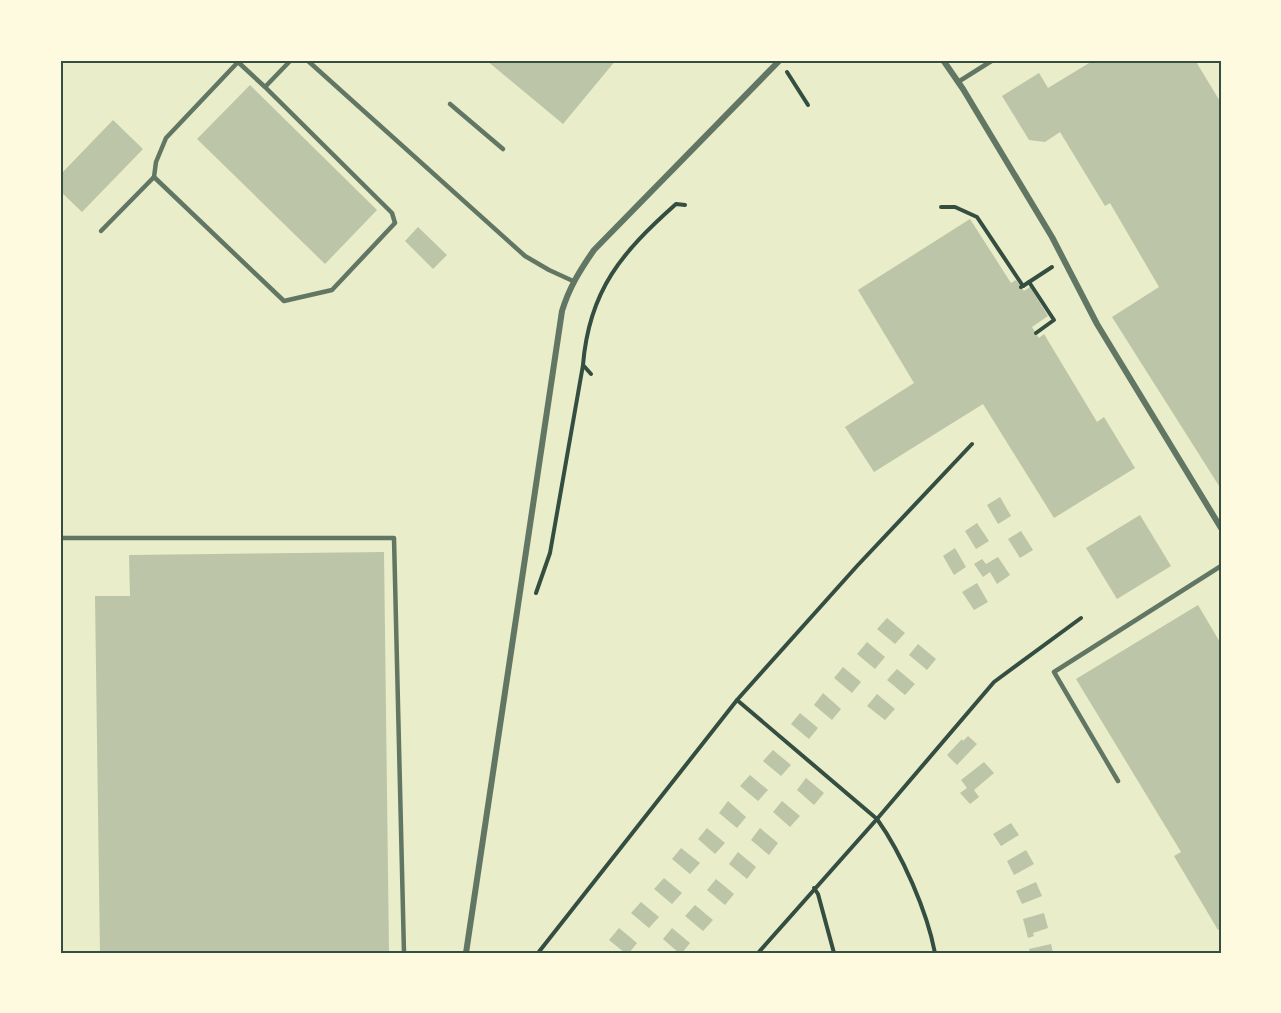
<svg xmlns="http://www.w3.org/2000/svg" width="1281" height="1013" font-family="'Asap Condensed',sans-serif">
<rect width="100%" height="100%" fill="#e9edc9"/>
<g fill="#bcc5a7">
<polygon points="486,60 616,60 563,124"/>
<polygon points="1094,60 1195,60 1221,103 1221,489 1112,317 1159,287 1110,203 1105,206 1060,132 1045,142 1029,140 1002,96 1039,73 1048,88"/>
<polygon points="250,85 377,210 325,264 197,139"/>
<polygon points="113,120 143,149 82,212 60,191 60,175"/>
<polygon points="970,219 1011,283 1016,280 1024,291 1030,287 1048,316 1032,327 1039,338 1044,334 1097,422 1104,417 1135,468 1054,518 983,404 874,472 845,427 914,383 858,290"/>
<polygon points="418,227 447,255 433,269 405,241"/>
<polygon points="1000,497 1011,516 998,524 987,505"/>
<polygon points="1140,515 1171,566 1117,599 1086,548"/>
<polygon points="977,523 989,541 976,549 965,531"/>
<polygon points="1021,531 1033,550 1020,558 1008,539"/>
<polygon points="955,548 966,567 954,575 943,556"/>
<polygon points="384,552 389,953 100,953 95,596 130,596 129,555"/>
<polygon points="998,557 1010,575 997,584 990,572 983,577 974,564 982,559 986,564"/>
<polygon points="977,583 988,602 974,610 962,592"/>
<polygon points="1198,605 1221,644 1221,928 1218,930 1174,856 1181,852 1076,679"/>
<polygon points="887,618 905,633 895,644 877,629"/>
<polygon points="867,642 885,657 875,669 857,654"/>
<polygon points="918,644 936,659 927,670 909,655"/>
<polygon points="843,667 861,682 852,693 834,678"/>
<polygon points="897,669 915,684 905,695 887,680"/>
<polygon points="823,693 841,709 832,720 814,705"/>
<polygon points="877,694 895,709 885,720 867,706"/>
<polygon points="800,713 818,728 809,739 791,724"/>
<polygon points="968,736 977,744 957,765 947,755 962,739 963,741"/>
<polygon points="773,750 791,765 781,776 763,761"/>
<polygon points="984,762 994,773 974,790 979,797 970,804 960,793 967,788 961,780"/>
<polygon points="750,775 768,790 758,801 740,786"/>
<polygon points="806,778 824,793 814,805 797,790"/>
<polygon points="728,801 746,817 737,828 719,813"/>
<polygon points="782,801 800,816 790,827 773,812"/>
<polygon points="1011,823 1019,835 1001,846 993,834"/>
<polygon points="707,828 725,843 715,854 698,839"/>
<polygon points="760,828 778,843 769,855 751,840"/>
<polygon points="681,848 700,863 690,874 672,859"/>
<polygon points="1026,850 1034,864 1014,875 1007,861"/>
<polygon points="738,852 756,867 747,879 729,864"/>
<polygon points="664,878 682,893 672,904 654,889"/>
<polygon points="716,879 734,894 725,905 707,890"/>
<polygon points="1036,882 1042,896 1022,904 1016,891"/>
<polygon points="641,902 659,917 649,928 631,913"/>
<polygon points="695,905 713,920 703,931 685,916"/>
<polygon points="1044,913 1048,928 1033,933 1034,936 1028,938 1023,919"/>
<polygon points="619,928 637,943 629,953 625,953 609,940"/>
<polygon points="672,928 690,943 682,953 679,953 663,939"/>
<polygon points="1051,944 1053,953 1030,953 1029,949"/>
</g>
<g fill="none" stroke-linecap="round" stroke-linejoin="round">
<g stroke="#344e41" stroke-width="4">
<polyline points="787,72 808,105"/>
<polyline points="941,207 955,207 977,217 1023,286 1021,287"/>
<polyline points="1029,282 1054,320 1036,333"/>
<polyline points="1023,286 1052,267"/>
<path d="M591,374L583,365C589,290 622,252 676,204L685,205"/>
<polyline points="536,593 550,553 583,365"/>
<path d="M737,700L877,819C902,854 927,911 935,953"/>
<polyline points="814,888 818,894 834,953"/>
<polyline points="538,953 737,700 857,566 972,444"/>
<polyline points="758,953 877,819 994,682 1081,618"/>
</g>
<g stroke="#617663" stroke-width="4.5">
<polyline points="307,60 525,256 549,270 573,281"/>
<polyline points="958,82 993,60"/>
<polyline points="265,87 238,62 166,138 156,162 154,177 284,301 332,290 395,223 392,213 265,87 291,60"/>
<polyline points="450,104 503,149"/>
<polyline points="101,231 154,177"/>
<polyline points="60,538 394,538 404,953"/>
<polyline points="1118,781 1054,672 1221,566"/>
</g>
<g stroke="#617663" stroke-width="6">
<polyline points="943,60 963,89 1052,237 1097,324 1221,528"/>
<path d="M466,953L562,311C569,288 580,270 594,250L780,60"/>
</g>
</g>
<rect width="1281" height="1013" fill="none" stroke="#fefae0" stroke-width="123"/>
<rect x="62" y="62" width="1158" height="890" fill="none" stroke="#344e41" stroke-width="2"/>
</svg>
